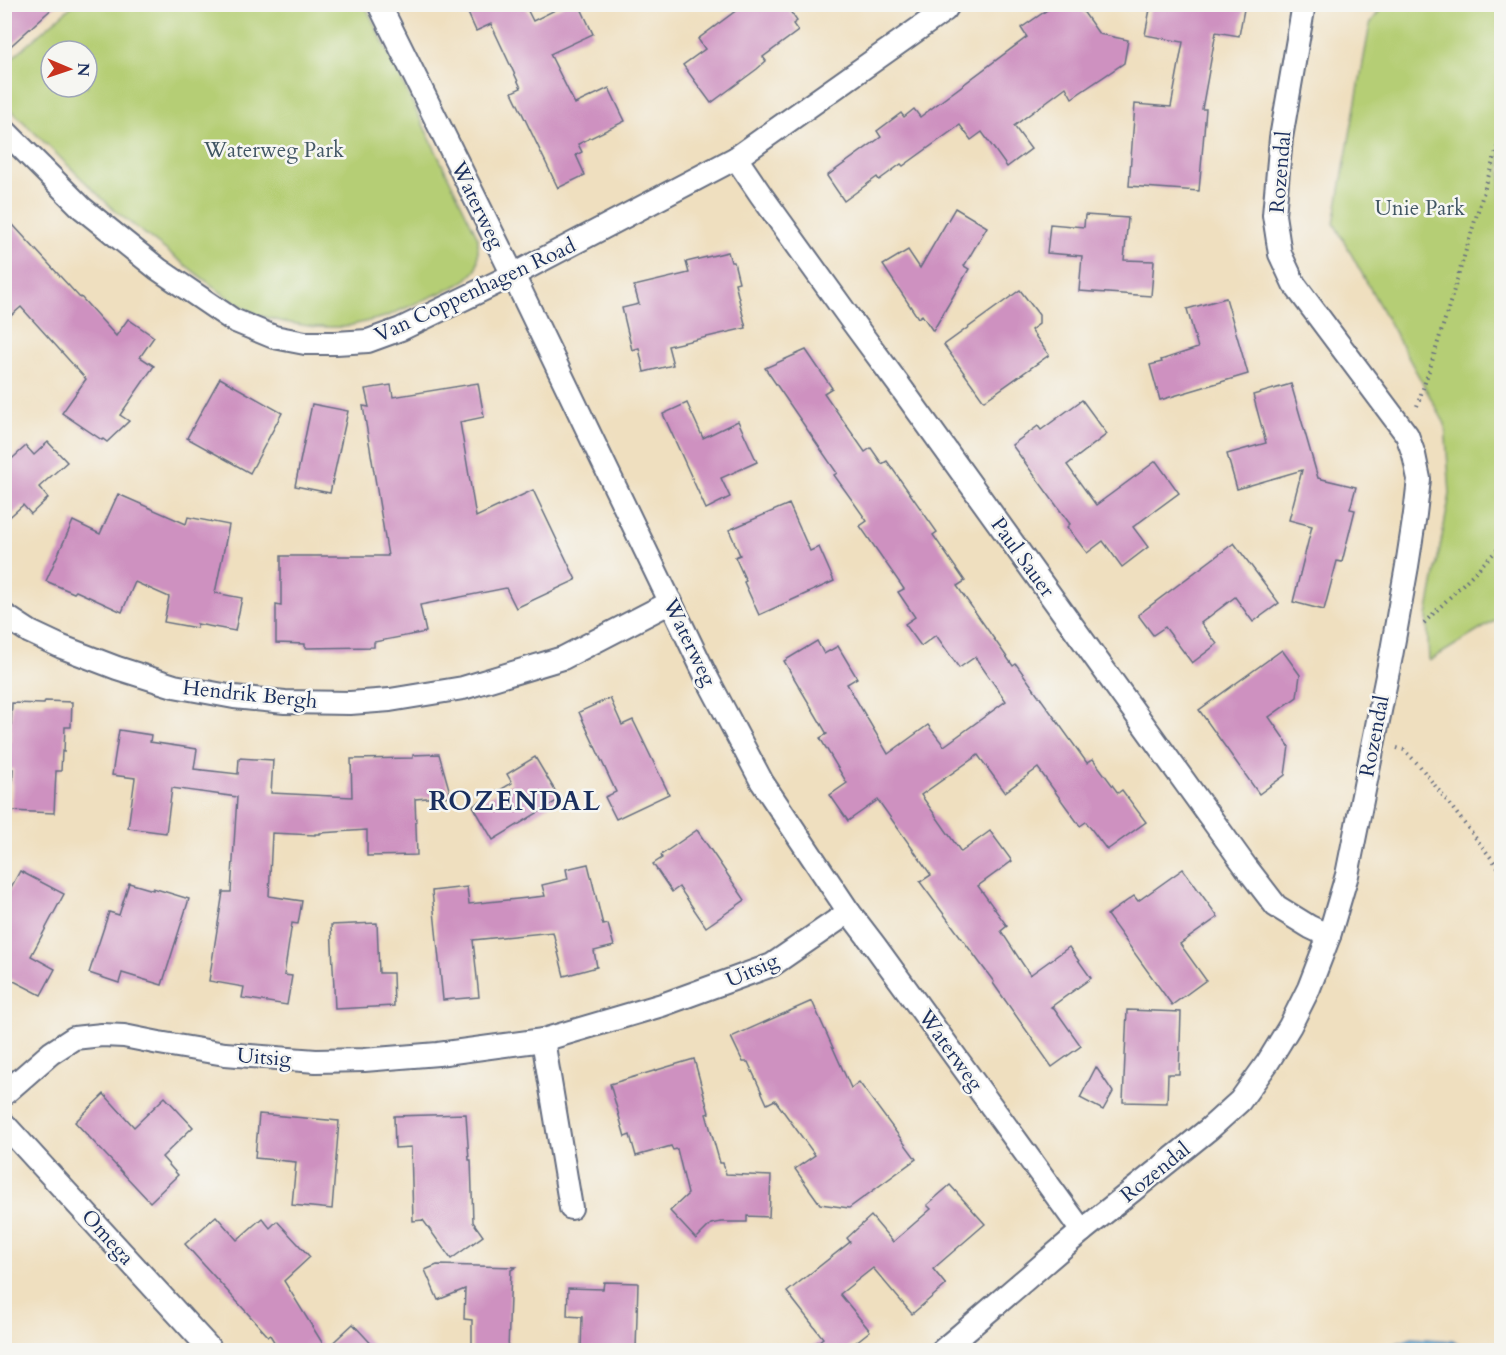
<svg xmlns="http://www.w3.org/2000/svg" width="1506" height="1355" font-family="Cardo,serif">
<rect width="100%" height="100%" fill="#f6f6f2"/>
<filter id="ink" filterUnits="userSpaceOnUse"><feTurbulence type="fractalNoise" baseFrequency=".0167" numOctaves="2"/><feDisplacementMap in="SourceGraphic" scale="12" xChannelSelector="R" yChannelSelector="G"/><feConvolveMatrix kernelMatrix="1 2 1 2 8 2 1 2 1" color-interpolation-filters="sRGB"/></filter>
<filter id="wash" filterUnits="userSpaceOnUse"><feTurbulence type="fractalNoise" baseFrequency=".008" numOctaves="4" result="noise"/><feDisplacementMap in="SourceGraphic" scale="24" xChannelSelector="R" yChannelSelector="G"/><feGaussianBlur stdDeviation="1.35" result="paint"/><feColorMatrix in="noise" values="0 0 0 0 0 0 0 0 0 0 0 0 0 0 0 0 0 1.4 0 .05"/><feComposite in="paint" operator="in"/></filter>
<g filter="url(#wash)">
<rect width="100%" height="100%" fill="#efdfbf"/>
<g fill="#b5ce74" stroke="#687e69" stroke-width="1.5" fill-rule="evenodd">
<polygon points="1384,4 1501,5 1501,617 1429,661 1427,616 1450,494 1445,424 1334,223 1370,24"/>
<path d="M73,5H365L478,238V259L476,270L467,279L458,285L385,317L344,327H315L284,322L257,315L231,300L115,211L5,104V64ZM51,51H87V87H51Z"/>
</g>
<polygon fill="#57a6d1" stroke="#396a98" stroke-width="1.5" points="1412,1338 1453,1341 1466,1350 1377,1350"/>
<g id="blocks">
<g fill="#ce91c0">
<polygon points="4,4 57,4 4,52"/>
<polygon points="464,4 531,4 526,7 533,21 567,4 579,4 593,34 550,54 575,104 609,88 625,121 578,144 582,152 576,155 585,175 558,188 512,92 521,88 491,24 476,31"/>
<polygon points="745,4 785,4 797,21 793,24 798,31 763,57 766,61 757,69 711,103 683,65 705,49 698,39"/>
<polygon points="1056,4 1078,4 1099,34 1128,40 1124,63 1072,98 1066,87 1014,126 1031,149 1007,167 982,132 971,140 960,125 903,166 901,164 879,180 877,177 844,201 827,176 881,137 877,131 901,113 904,117 914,109 920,117 1027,37 1021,28"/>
<polygon points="1151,4 1245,4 1239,36 1216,32 1202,109 1206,109 1199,191 1129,186 1135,104 1171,107 1183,42 1145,35"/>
<polygon points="955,208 987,227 964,266 969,269 933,331 922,315 918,318 883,265 908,250 920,268"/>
<polygon points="4,215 80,298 81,297 116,336 128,319 154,337 140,357 154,366 120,415 129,421 107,442 103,439 102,440 62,413 86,379 21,307 4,322"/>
<polygon points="1085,215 1128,218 1124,260 1154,261 1151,296 1079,291 1082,256 1047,253 1050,224 1084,227"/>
<polygon points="728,252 731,262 734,262 739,282 735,283 746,328 668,346 673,365 644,372 639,348 632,350 622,308 639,304 634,286 689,273 686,262"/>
<polygon points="1020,290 1039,315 1039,324 1031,330 1049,355 984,401 944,345"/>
<polygon points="1226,298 1248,374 1160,400 1150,365 1162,362 1161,360 1198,348 1187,309"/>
<polygon points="806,350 832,388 824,393 865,452 871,448 882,464 887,461 937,532 933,535 965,581 957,586 1013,666 1016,664 1087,763 1093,759 1118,793 1122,790 1146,822 1107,850 1086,822 1080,826 1038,768 1005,792 978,755 921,795 961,852 990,831 1012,861 978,886 1007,926 1001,931 1030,975 1069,947 1091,978 1051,1007 1054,1008 1081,1046 1052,1067 993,983 994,982 920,882 931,875 878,800 848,821 830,795 847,783 820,738 827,734 784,661 817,641 824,654 838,646 857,678 847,684 888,754 928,725 944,746 1006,701 975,657 959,668 936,635 921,646 905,624 915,617 898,592 904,589 860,526 867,521 834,475 837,473 765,368"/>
<polygon points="220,378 282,413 250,473 187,438"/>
<polygon points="478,383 484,417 460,422 476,517 533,490 576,580 516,608 506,588 420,605 426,632 374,642 374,647 305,648 305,644 276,643 276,605 281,606 281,556 388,556 363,406 369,407 365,389 391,385 393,397"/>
<polygon points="1291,384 1318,478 1356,487 1350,509 1355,510 1342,562 1337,561 1324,610 1293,602 1312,526 1289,520 1302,470 1237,489 1227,454 1266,443 1253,395"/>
<polygon points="1082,400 1107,434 1067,465 1096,505 1156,461 1179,493 1133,527 1148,547 1122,567 1103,541 1087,553 1067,527 1070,524 1012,445 1038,426 1041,430"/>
<polygon points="687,403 703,438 738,421 757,462 721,478 730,497 706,509 663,414"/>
<polygon points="312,404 348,411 330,493 295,486"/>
<polygon points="48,442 67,462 39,487 48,498 31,514 23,505 4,522 4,466 26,446 34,455"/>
<polygon points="118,494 186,524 188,517 229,525 215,593 242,598 235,631 197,624 197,628 164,622 169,597 135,582 122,612 76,591 74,593 46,581 73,521 100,534"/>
<polygon points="789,504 810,551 819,547 834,581 759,615 744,582 746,581 735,557 740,555 729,530"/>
<polygon points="1234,543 1279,603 1253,622 1235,597 1201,623 1217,644 1192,663 1165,627 1153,635 1138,615"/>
<polygon points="1282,650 1300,675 1297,697 1269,717 1289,746 1285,775 1259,794 1199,710"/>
<polygon points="610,698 622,725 633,720 669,794 616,819 605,797 616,792 579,712"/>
<polygon points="45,701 72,702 71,727 65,727 64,752 62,751 61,771 56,771 54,813 11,811 13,769 9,769 12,703 44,704"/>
<polygon points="119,730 151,735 150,742 197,749 194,769 238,774 239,758 273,760 271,793 352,797 351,759 413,758 413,755 439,754 451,796 415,799 417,855 367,856 367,830 320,833 320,834 315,834 315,835 272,833 269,896 302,901 298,924 292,923 284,975 292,976 287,1005 242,998 244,987 209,981 223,892 231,892 237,797 172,788 166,833 128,828 135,778 112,775"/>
<polygon points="535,757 560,799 493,840 473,806 512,783 507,774"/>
<polygon points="697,830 745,900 706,927 679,887 672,892 653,864 662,858 661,855"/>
<polygon points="588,864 603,925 608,924 614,946 594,951 597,967 564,976 553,932 473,940 479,997 443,1000 432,891 467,887 469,904 545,896 542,885 568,879 566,869"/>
<polygon points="1183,869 1218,917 1180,944 1206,980 1172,1005 1107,915 1134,896 1138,901"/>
<polygon points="20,871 64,894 31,956 55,969 41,995 4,976 4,900"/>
<polygon points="129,883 153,890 153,888 189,899 162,985 122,973 119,983 89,973 109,912 119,915"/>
<polygon points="377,923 379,973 393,973 394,1006 335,1009 331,925"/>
<polygon points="812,1001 851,1088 859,1082 916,1159 849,1208 820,1204 795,1169 815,1155 775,1100 767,1104 748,1062 743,1062 731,1037"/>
<polygon points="1127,1010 1181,1012 1179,1074 1168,1074 1167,1103 1123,1102"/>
<polygon points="694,1059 709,1113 706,1114 720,1163 723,1163 726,1174 771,1176 769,1217 747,1216 747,1222 721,1222 711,1224 696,1239 670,1211 688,1194 677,1149 673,1150 671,1146 636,1156 630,1135 625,1137 610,1084"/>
<polygon points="1096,1067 1113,1092 1103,1110 1080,1098"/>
<polygon points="104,1094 134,1127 165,1097 193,1127 162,1157 178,1175 150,1202 75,1122"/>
<polygon points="259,1114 339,1121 332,1209 292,1205 296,1162 255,1158"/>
<polygon points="466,1114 469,1160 471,1160 473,1222 483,1236 451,1259 423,1220 413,1221 411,1147 395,1148 394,1116"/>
<polygon points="950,1185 985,1224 933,1269 946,1285 912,1314 873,1268 840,1294 870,1331 846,1350 807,1350 823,1338 787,1292 850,1242 847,1238 871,1216 893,1242 931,1209 927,1205"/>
<polygon points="216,1216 237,1240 262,1218 270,1228 277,1221 310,1257 284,1281 326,1349 353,1324 377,1350 279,1350 270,1335 268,1336 185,1244"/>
<polygon points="437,1265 516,1267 511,1270 508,1350 472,1350 472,1320 464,1319 465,1289 438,1300 425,1270"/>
<polygon points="604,1282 638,1283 636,1349 631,1349 630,1350 581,1350 582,1317 567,1316 568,1288 603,1289"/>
</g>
</g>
</g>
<g filter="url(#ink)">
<use href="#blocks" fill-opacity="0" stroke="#656d80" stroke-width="1.5"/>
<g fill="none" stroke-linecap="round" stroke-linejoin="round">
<defs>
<g id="minor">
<polyline points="379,4 513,275 707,678 762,782 849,912 875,946 1082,1231"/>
<polyline points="4,130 82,208 158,269 233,320 274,337 305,343 336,343 368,341 401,329 513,275 736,158 945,10 949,4"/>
<polyline points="736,158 761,195 851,320 899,385 1246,867 1276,906 1310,927 1329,936"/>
<polyline points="4,615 30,632 62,647 117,668 174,686 234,697 285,702 350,703 390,700 463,688 563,658 671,602"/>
<polyline points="543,1040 571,1208"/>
<polyline points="4,1094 51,1053 74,1038 102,1035 124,1036 159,1043 225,1054 316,1061 364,1060 438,1054 543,1040 662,1005 772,965 849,912"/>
<polyline points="4,1124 211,1350"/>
<polyline points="943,1350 1082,1231 1209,1129 1240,1101 1268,1062 1290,1026 1309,988 1329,936 1347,875 1391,656 1407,566 1415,514 1419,479 1414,455 1407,435 1294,284 1280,254 1274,215 1281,138 1304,4"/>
</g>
</defs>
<use href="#minor" stroke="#656d80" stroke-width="26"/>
<g stroke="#656d80" stroke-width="4" stroke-dasharray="1.5 4.5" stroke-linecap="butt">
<polyline points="1417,406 1431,365 1502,132"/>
<polyline points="1424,623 1502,545"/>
<polyline points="1397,748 1404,750 1419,765 1502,872"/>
</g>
<use href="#minor" stroke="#fff" stroke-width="22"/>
</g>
</g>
<g text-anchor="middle" stroke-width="5" stroke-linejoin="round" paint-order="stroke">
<g font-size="21" fill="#425764" stroke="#f6f6f2">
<text x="274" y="157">Waterweg Park</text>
<text x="1420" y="215">Unie Park</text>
</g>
<g font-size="21" fill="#1b2f5e" stroke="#f6f6f2">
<text transform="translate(1280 172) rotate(-85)" y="7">Rozendal</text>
<text transform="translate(478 205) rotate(64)" y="7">Waterweg</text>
<text transform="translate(475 290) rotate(-25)" y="7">Van Coppenhagen Road</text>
<text transform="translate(1023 557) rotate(54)" y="7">Paul Sauer</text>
<text transform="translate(690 642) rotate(64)" y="7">Waterweg</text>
<text transform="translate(250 694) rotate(6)" y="7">Hendrik Bergh</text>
<text transform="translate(1374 736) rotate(-79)" y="7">Rozendal</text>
<text transform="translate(752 970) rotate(-24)" y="7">Uitsig</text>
<text transform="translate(951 1050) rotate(54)" y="7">Waterweg</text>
<text transform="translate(264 1057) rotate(4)" y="7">Uitsig</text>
<text transform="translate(1155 1172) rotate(-39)" y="7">Rozendal</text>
<text transform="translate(108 1237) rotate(48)" y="7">Omega</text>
</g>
<g font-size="27" font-weight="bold" letter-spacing="1.5" fill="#1b2f5e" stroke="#f6f6f2">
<text x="515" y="810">ROZENDAL</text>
</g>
</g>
<rect width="1506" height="1355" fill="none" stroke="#f6f6f2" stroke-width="24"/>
<g transform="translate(69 69) rotate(92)"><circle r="28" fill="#f6f6f2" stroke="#9ea6b7" stroke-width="1.5"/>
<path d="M0-4.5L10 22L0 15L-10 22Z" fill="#c8321e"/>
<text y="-9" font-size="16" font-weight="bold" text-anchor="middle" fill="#1b2f5e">N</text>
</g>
</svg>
